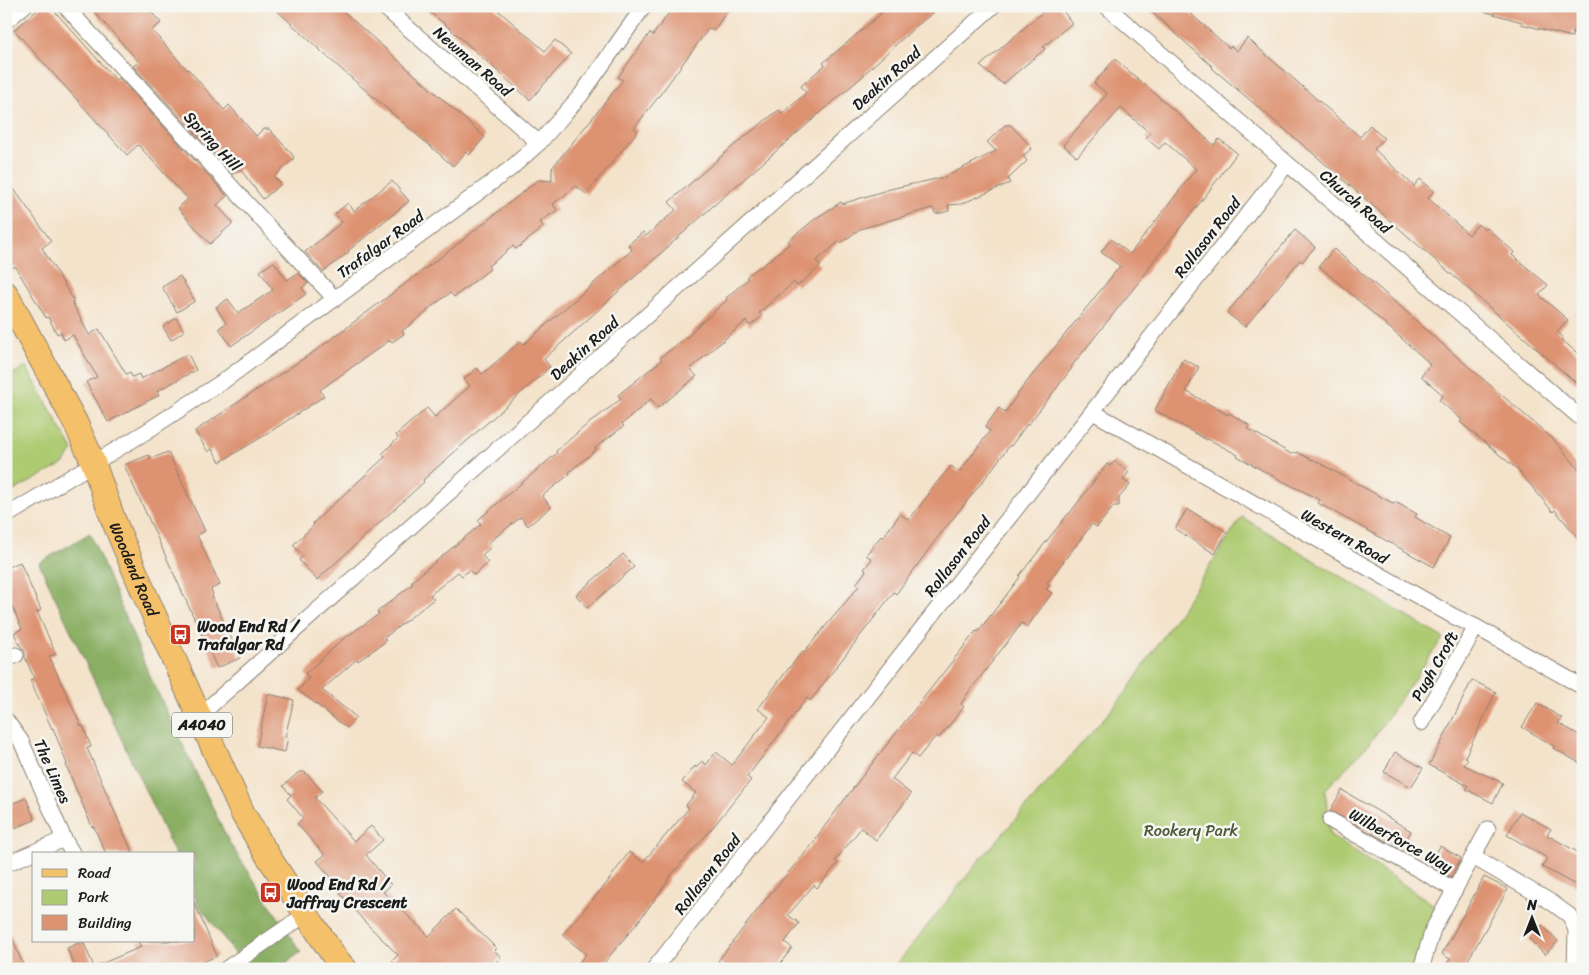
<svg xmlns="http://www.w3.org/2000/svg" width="1589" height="975" font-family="Sriracha,sans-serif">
<rect width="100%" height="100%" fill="#f6f6f2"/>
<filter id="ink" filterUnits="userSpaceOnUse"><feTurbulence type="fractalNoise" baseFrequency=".02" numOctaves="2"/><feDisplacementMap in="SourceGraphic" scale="10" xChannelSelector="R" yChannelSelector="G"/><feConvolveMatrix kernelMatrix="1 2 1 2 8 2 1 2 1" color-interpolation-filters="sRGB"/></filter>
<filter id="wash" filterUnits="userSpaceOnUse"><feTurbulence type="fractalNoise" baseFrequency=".0096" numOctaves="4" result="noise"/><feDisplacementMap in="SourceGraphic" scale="20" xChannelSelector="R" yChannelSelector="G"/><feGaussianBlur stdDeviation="1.12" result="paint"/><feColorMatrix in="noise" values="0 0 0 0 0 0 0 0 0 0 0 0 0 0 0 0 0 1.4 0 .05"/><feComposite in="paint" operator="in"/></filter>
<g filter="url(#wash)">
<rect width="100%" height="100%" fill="#f4e3cb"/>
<g fill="#aecb72" stroke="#657447">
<polygon points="26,366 73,450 63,464 6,495 6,378"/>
<polygon points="1242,517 1443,638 1368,745 1325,790 1330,835 1437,907 1415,969 893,969 978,862 1125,694"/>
</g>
<polygon fill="#8aaf64" stroke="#536640" points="90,533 149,674 229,842 301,952 278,969 247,969 198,904 194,895 194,854 175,854 39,563"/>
<g id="blocks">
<g fill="#dd9271">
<polygon points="42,6 50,6 116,80 119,78 227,196 217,205 233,223 210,244 178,208 188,199 138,145 127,155 14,30"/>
<polygon points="89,6 146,6 161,23 152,30 187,70 188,69 224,110 229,105 256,136 263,129 269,129 292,154 294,158 274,177 281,184 263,199 240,169 233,174 133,66 139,62"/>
<polygon points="272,6 337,6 485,137 469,155 466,152 453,166 333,62"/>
<polygon points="422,6 493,6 545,51 555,40 571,54 530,100 446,25"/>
<polygon points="674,6 731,6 713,31 709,28 656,100 634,128 638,131 586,194 576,186 553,204 557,210 540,222 543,226 538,232 516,249 513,246 501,256 488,266 490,269 454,297 450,293 427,310 428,311 402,331 404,334 392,342 390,340 320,390 324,396 267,434 220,462 212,449 208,452 195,431 318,349 454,247 538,180 552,181 552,168 623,80 618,77 650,33 653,35"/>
<polygon points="876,6 941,6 913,29 864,74 864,75 713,206 544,359 550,367 423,480 424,482 317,580 299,560 303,556 293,545 314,525 313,523 385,457 382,454 398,438 396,435 427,408 435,417 470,386 464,379 477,368 482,374 521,341 524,344 632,250 628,245 643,232 646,236 676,210 669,202 732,147 772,115 779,110 782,114 806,93 801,86 825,65 823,63 882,13"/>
<polygon points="1050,6 1059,6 1072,23 1043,47 1045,49 1016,73 1003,84 980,66"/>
<polygon points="1145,6 1182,6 1229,48 1231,46 1237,51 1247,38 1360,137 1370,125 1376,131 1384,138 1374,149 1414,186 1420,179 1434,191 1428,198 1469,235 1478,224 1485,230 1487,228 1514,252 1512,255 1548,285 1539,295 1568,320 1557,331 1563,337 1561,339 1583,358 1583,389 1316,156 1212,68 1213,67"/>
<polygon points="1483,6 1583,6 1583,34 1573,31 1572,37 1521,24 1522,22 1483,11"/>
<polygon points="1115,59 1214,145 1219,139 1237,153 1203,199 1148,268 1149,269 1071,367 1072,368 1028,425 1027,424 1011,446 1010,445 983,481 938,537 896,594 894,592 810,701 807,698 747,777 751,780 713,827 667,880 668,881 638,922 599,969 574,969 586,954 562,935 606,884 629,852 643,862 689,808 686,805 696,793 682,782 695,766 696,768 702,761 706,765 716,752 732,765 769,717 758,709 785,673 803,651 804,652 859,586 856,584 866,571 864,569 872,559 866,555 881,536 883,537 900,514 909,520 929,494 928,493 951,466 959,472 990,431 985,427 999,408 1005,413 1022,388 1120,266 1101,252 1111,239 1130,254 1196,169 1165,142 1159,149 1146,138 1150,133 1121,108 1077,157 1063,145 1107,94 1094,83"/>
<polygon points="1005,125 1011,125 1032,148 1023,156 1027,161 1008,179 1010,183 961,204 948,205 949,211 936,214 932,208 860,229 841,243 840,241 816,261 821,266 797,286 794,282 759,313 762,316 750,326 746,321 690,369 697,376 658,408 651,399 622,424 624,426 595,448 596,450 569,472 570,474 542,496 551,507 528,526 521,517 488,543 491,547 482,555 488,563 474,575 469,570 462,576 458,572 430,595 434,599 384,638 386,641 358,661 357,659 322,690 356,717 347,728 298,690 309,678 305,674 342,640 379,614 377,612 413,584 411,582 481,524 478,520 557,453 556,451 583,428 621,399 618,395 662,360 660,358 692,333 691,332 727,300 726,298 748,279 746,277 759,267 760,268 790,243 788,241 815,219 841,202 842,204 890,189 945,177 996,151 987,142"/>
<polygon points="6,178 51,241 42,248 74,301 72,302 89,335 99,329 126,374 130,372 132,377 139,374 141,379 188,354 196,370 157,391 159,395 108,422 86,382 97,377 73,335 64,340 61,332 57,334 48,317 46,318 15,266 12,268 6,260"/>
<polygon points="392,181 409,201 348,251 349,252 323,272 305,252 342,222 335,214 348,203 354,211"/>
<polygon points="1295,230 1315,247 1302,262 1300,260 1245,327 1227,313"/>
<polygon points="1334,249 1402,308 1434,337 1553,439 1583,474 1583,544 1555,510 1553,512 1518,470 1460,422 1462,420 1439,400 1443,395 1421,376 1430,365 1426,360 1319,266"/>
<polygon points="274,262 287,280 298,273 308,283 302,288 306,294 231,346 219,328 226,323 216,307 228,299 238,313 273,290 260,271"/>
<polygon points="180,276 195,301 177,312 162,287"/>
<polygon points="176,318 184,331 171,340 163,327"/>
<polygon points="1183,359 1199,367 1186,391 1228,415 1229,413 1249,425 1247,428 1291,454 1297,452 1312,460 1312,459 1394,504 1395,502 1417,514 1415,517 1450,538 1434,567 1318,503 1320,500 1269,474 1237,456 1238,455 1208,439 1207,440 1155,410"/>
<polygon points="168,452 205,531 197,535 220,585 211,589 213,595 212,596 240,658 217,668 124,465 149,455 150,459"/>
<polygon points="1115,461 1129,472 1123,480 1130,485 1119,498 1119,506 1114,506 1097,527 1092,524 1047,583 1050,585 1046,589 1052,593 1027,627 1022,623 968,693 961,704 964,707 939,738 936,736 918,758 912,753 892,779 911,794 876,840 861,828 835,861 838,863 817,888 814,885 788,915 799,923 785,942 792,948 776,969 728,969 718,961 769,895 817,839 816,838 860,779 976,631 978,632 1020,577 1019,576 1068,514 1069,514 1107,464 1110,466"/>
<polygon points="1187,509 1227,532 1215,554 1175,529"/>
<polygon points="623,554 634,567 587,608 576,595"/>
<polygon points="20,562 41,610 37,612 56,654 49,656 81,726 83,726 91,747 87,748 133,854 106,854 94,827 92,827 66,765 67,764 53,728 52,729 30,680 34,678 25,657 25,651 21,647 14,633 22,629 6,593 6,568"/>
<polygon points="1472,680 1496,692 1465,757 1468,759 1464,765 1503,783 1493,803 1466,789 1468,786 1429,765 1441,743"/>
<polygon points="268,694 294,700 285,737 288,737 285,752 257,746"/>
<polygon points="1537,703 1562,718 1558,723 1583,737 1583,765 1553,748 1554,746 1522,727"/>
<polygon points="1395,752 1423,768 1411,787 1384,772"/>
<polygon points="299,772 305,772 322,791 315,798 354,841 371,826 383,840 366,855 391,885 383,892 429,936 456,909 496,948 494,950 501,957 490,969 400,969 392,961 398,955 363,920 340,893 342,891 317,861 325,855 297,824 303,818 287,799 291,795 283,786"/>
<polygon points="1342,790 1411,831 1401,849 1330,811"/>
<polygon points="26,798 35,820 6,831 6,806"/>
<polygon points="1520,812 1551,829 1547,835 1583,855 1583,889 1542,867 1547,858 1507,835"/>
<polygon points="1440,846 1461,858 1451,877 1430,865"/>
<polygon points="1484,877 1508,889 1463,969 1444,969 1450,959 1442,954"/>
<polygon points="194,902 217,956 186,969 76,969 67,948 83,941 94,967 141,947 138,941 194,941"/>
<polygon points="6,924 25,969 6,969"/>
<polygon points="1542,925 1558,941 1545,955 1529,939"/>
</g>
</g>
</g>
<g filter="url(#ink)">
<use href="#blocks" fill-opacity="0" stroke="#888074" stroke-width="1"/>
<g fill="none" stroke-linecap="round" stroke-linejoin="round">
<defs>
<g id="minor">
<polyline points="65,6 335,299"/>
<polyline points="383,6 539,143"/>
<polyline points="1106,6 1583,420"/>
<polyline points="6,21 24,6"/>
<polyline points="1093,412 1453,616 1476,627 1583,687"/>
<polyline points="6,516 144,433 225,380 510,169 539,143 581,95 644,6"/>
<polyline points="6,660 16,655"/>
<polyline points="198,717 993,6"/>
<polyline points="6,720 21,741 64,839 73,854"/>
<polyline points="1421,723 1476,627"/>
<polyline points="1330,820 1455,890"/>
<polyline points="1473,857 1551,902 1570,916 1576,930 1575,969"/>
<polyline points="6,864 64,839"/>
<polyline points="226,969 306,914"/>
<polyline points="654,969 1287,164"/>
<polyline points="1421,969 1433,929 1488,829"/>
</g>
<g id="primary">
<path id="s1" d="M6,294L76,424L93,462L113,519L142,588L243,814L268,856L306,914L336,959L345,969"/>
</g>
</defs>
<use href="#minor" stroke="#888074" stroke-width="17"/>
<use href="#primary" stroke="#888074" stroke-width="26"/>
<use href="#minor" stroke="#fff" stroke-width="15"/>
<use href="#primary" stroke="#f4c16b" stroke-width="24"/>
</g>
</g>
<defs>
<symbol id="bus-square" viewBox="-11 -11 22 22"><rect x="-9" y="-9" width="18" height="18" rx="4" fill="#c8321e" stroke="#f6f6f2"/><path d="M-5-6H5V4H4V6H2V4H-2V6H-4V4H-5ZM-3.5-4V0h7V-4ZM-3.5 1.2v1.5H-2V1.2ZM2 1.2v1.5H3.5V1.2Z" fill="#fff"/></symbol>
</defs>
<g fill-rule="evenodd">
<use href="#bus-square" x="168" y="622" width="25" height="25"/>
<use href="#bus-square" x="258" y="880" width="25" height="25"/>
</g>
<g text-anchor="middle" stroke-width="5" stroke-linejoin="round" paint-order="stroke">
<rect fill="#f6f6f2" stroke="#5d5d5c" stroke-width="1" x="172" y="712.5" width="60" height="25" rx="4"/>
<g font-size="15" font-weight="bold" fill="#1c1c1c">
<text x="202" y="730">A4040</text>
</g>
<g font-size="16" fill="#1c1c1c" stroke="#f6f6f2">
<text transform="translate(473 61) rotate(41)" y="6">Newman Road</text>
<text transform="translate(886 78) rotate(-42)" y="6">Deakin Road</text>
<text transform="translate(213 141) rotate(47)" y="6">Spring Hill</text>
<text transform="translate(1356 201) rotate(41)" y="6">Church Road</text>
<text transform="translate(1207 237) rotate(-52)" y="6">Rollason Road</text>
<text transform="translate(380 244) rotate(-36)" y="6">Trafalgar Road</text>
<text transform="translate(584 348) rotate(-42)" y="6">Deakin Road</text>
<text transform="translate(1345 536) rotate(29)" y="6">Western Road</text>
<text transform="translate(957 556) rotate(-52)" y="6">Rollason Road</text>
<text dy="6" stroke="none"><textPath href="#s1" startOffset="304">Woodend Road</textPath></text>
<text transform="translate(1434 666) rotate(-60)" y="6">Pugh Croft</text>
<text transform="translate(53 771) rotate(66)" y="6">The Limes</text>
<text transform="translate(1401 840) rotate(29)" y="6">Wilberforce Way</text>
<text transform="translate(707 874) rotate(-52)" y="6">Rollason Road</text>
</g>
<g font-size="16" font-weight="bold" fill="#1c1c1c" stroke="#f6f6f2" text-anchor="start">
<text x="197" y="632">Wood End Rd /<tspan x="197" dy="18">Trafalgar Rd</tspan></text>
<text x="287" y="890">Wood End Rd /<tspan x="287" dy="18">Jaffray Crescent</tspan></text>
</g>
<g font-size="16" fill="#4f593a" stroke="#f6f6f2">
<text x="1191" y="836">Rookery Park</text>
</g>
</g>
<rect width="1589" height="975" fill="none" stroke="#f6f6f2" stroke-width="25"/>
<rect x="32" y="852" width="162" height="90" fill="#f6f6f2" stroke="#9f9f9c"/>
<rect x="42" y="869" width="25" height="8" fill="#f4c16b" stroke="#9f9f9c"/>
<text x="78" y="878" font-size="15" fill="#1c1c1c">Road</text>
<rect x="42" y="890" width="25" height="15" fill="#aecb72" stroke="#9f9f9c"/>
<text x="78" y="902" font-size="15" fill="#1c1c1c">Park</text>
<rect x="42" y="915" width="25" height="15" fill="#dd9271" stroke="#9f9f9c"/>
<text x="78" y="928" font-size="15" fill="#1c1c1c">Building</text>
<g transform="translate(1532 918)" stroke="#f6f6f2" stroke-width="4" paint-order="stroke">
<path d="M0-4L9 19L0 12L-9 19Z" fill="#1c1c1c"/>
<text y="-8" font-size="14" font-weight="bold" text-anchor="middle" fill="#1c1c1c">N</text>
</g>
</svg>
